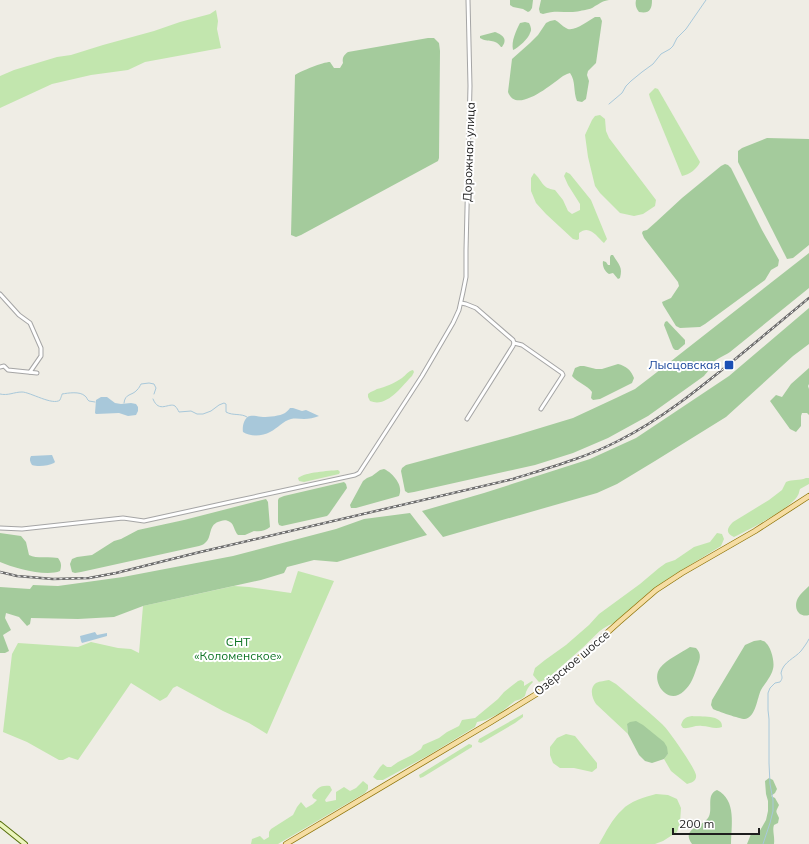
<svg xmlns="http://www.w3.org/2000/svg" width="809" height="844" font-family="Mulish,sans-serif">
<rect width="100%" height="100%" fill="#efede5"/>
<g fill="#c2e6ae">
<polygon points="216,10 218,21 217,29 221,48 145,62 128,70 91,75 52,84 0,108 0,76 14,70 57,57 71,55 103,45 154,31 180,22 210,14"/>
<path d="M655,88L658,89L700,162C698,168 689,175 682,176L650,98L649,94Z"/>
<polygon points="600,115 605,119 606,131 609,138 656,200 655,206 643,214 634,216 620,213 600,193 595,186 588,157 585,135 592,120 595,116"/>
<path d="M566,172L570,174L591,200L607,239L604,243C597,237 590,224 579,233V239L577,240L573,239L546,214L536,203L531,191V178L534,173C543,181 541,188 555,190L563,200L568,211L572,214L580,210V204L568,185L564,176Z"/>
<path d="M413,370L414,372L412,376C401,387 387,408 370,401L368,397V394C371,391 374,391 377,389C385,387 395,383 402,378C406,375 408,371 413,370Z"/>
<path d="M338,470L340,472L339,474L304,482L299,481L298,478C306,472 328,471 338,470Z"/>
<path d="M806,478H809V484L800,489C799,491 799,494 798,495C792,508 748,530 734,537C725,533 727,528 733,522L769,500L782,490L786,482C793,479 799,481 806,478Z"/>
<path d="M717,533L722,534L724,539L721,546L672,576L649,592L614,623C599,628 592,640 580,650C569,660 558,669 547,679L539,682L538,681L533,675L535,668L545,660L566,645L589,625L599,614L640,584L659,568L666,563L675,560L694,547L710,542Z"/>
<polygon points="298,571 334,581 267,734 249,723 223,711 177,686 173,688 167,697 160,701 131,683 78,760 69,757 63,760 59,760 27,742 3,732 12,654 18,643 78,647 91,642 118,648 131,649 139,653 143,606 234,586 249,587 291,593"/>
<path d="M521,680L524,682V686L532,681L533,682C529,686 526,690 525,696L521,699L515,701L500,713L486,720L477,722L475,727L429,755L383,780H377L373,777L380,767L383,764L387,767H391L398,762L412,755L421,749L423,745L439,738L447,732L459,726L462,720L475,718L498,699L504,692L518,681Z"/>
<path d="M609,680L616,684C631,697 647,710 662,724C668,729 695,768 696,775C697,781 691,783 687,784L671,771L664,759L668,754L627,724L628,734L596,704C592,698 589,688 596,683C600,681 605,681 609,680Z"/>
<polygon points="523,714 523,717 515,723 481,743 478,742 479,739"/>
<path d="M692,716C700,717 723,714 722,727C715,730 709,726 702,726C695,725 689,729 683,728L681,725C683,719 685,717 692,716Z"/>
<polygon points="566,734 575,736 597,763 597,768 592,772 574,768 560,768 553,763 550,755 550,747 557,738"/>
<polygon points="469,744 472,745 472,747 423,777 420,778 419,775"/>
<path d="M363,781L368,785V789L365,793L278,844H251L252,839L260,836L264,840L269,837V832L271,829L293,815L297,807L301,802L306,808L313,804L317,800L313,798L312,795C318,788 320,785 330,786L332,790L325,800L326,802L336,800V792L344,787L350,791L356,788Z"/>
<path d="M656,794L668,795L677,799L681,808L680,823L677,832L663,841L655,844H599C606,832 612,819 622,810C630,801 645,797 656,794Z"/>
</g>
<g fill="#a4cb9c">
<polygon points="510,0 533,0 532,8 530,11 528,12 523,9 513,7 510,5"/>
<path d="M541,0H609C602,1 601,3 595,6C592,9 585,10 580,11C568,14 557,9 543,14L540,13L539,9Z"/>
<path d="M636,0H652C652,10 649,14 639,12C636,8 635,5 636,0Z"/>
<path d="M595,17H600L602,21L596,63L588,71L587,75L589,81L586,99L582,102L577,101C573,92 576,81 570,73L567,74L563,76C552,84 516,115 508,92L512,59L530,43L538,35L546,23L550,21L555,20C559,22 562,26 566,28C573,33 588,21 595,17Z"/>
<path d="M525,22L529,23C531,27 532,30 530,33C529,38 518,48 513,50C511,41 516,31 520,23Z"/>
<path d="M495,32C503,35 508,39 502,47H501C495,38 488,43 480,38V36Z"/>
<path d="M428,38H434L439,43L440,51L439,158L438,161L301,235L296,237L291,235L295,75C301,71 323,62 330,62L334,68H340L343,63C342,57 344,55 348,52Z"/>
<polygon points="767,138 809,139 809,245 793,258 787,259 738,162 738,151 742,148"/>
<polygon points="725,164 728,165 731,168 762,230 779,260 778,266 771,270 765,280 705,324 700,327 680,328 676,326 663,305 662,302 671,298 679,286 678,282 644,238 642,233 643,231 647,230 656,222 682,198 721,166"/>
<path d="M809,253V288L730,352C724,356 717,358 713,363C710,365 710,368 708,371C707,373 705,374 704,376L648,416L608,438L573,453L535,465L414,492L408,493L405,491L401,471L402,468L406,465L517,435L573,418L616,398L635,389L652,376Z"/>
<path d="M611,255H613C619,265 623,267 620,278L618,279L613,273L609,274C605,272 602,266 603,261L606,262L608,265H610V257Z"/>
<polygon points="809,308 809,344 793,356 726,417 655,461 617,484 597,493 443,537 422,511 484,493 590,459 636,438 729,376"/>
<polygon points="667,321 685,340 685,344 678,350 675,350 673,348 664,325 665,322"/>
<path d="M618,364C626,366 631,370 634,378L632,383L600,399L593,400L591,398L592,392C587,385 578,383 572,376L575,368L580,366H584L596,369H602Z"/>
<polygon points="809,368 809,384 808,386 809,389 809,415 807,413 802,413 801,416 801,426 796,432 790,429 770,401 776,395 782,397 791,384"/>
<path d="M384,469C393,473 404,486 399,496L356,508H351L350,505L363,481L367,478L372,476L380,470Z"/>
<polygon points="344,482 346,484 347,488 329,514 327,516 282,526 279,525 278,522 278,500 279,498 284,496"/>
<path d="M266,499L268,502L270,527C265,531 260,532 254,531L245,535H238C234,531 234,524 230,522C227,520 224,520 221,521C207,524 213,537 205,543C203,545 201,545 199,546L81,572L75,573L72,572L70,564L72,559L77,557L92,555L114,541L121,539L138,530L184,520Z"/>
<polygon points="410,513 427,535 337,562 314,560 295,565 287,567 284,573 261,580 143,606 114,617 78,619 31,618 30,624 27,626 19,617 6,613 5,618 11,630 3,635 9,651 5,653 0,653 0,587 30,589 33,585 58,586 123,577 233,556 336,529 364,519"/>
<path d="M0,533L21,536L26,542L29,555C37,559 48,556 58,558C61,562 62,565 60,571C46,577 14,568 0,562Z"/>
<path d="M809,586V615C798,618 793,607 798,598C800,594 805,590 809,586Z"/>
<path d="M761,640C762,641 765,641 766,643C771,647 775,662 773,669C771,677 765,683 761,690C757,698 756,717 745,719C743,720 717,711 713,709L711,705L712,700L745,645L754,641Z"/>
<path d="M690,647L696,648C702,654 700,660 697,667C694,676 691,685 684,691C668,707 650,681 660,668C667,659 681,653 690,647Z"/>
<polygon points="636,721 643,725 664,742 667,747 668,754 664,759 652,763 645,761 639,755 628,734 627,724 630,722"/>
<path d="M769,778L773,780L777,789L775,793L771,796L775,798L779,805C775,813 776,811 779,818L778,823L774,825C772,830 775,837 774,844H747L751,834H758L766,820L768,811V801L766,794L765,781Z"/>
<path d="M717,790C737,800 731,826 731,844H692C681,828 701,828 708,818C714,810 705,795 717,790Z"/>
</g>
<g fill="#a8c8da">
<polygon points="101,397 107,397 115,403 121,404 131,403 136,404 138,407 138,411 136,415 128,416 119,413 96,414 95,413 96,400"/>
<path d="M290,408H293L302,411L306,410L319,416C314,418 309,419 304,419C300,419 296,418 291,419C283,421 278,428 270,432C263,436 250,437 243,432C242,427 244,417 250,416C254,415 259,417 263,417C269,417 280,416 285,413C287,411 289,410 290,408Z"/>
<path d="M52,455L55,462L54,463C48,466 38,467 32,465C30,462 29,459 31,456Z"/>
<polygon points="95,632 97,635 107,633 107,636 82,643 81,641 80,636"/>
</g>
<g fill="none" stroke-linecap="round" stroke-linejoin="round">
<g stroke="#a8c8da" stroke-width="1">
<polyline points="609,104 622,93 626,86 631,81 642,72 653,64 661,54 670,49 673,46 677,38 686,29 706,0"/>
<path d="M0,394C8,396 14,392 22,392C30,392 53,406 60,400C60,400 62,395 62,394C68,393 80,391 85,396C87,397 87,400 89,401L95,402"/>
<path d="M153,399C159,414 169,402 175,406C177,408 178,410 179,412L191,411L197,414H203L211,411L219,405L224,403L226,404V412C233,416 241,413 247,417"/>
<path d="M124,403C125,393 132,396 137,390C139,388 140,386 141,384L149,383L154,384L156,388L154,394"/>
<path d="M763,844L770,823L773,811V800L770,784L769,763V719L768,710V693L770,688L775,683L780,682C783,678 782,677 781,673C783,662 795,658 801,651C804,647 807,643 809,639"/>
</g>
<defs>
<g id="minor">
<polyline points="0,294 19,315 30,323 41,348 41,356 30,372"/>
<polyline points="461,303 466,304 476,308 513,340 514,343 513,346 467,419"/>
<polyline points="514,343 522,345 562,373 563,375 541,409"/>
<polyline points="0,367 4,366 8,370 37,373"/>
<polyline points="0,528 22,529 123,518 144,521 235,501 355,475 359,473 422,376 453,323 459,310 463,292 466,277 466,250 470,86 468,0"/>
</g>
<polyline id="secondary" points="0,824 25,844"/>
<polyline id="primary" points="286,844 491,722 538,693 556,679 619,622 656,590 682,573 755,531 809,496"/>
</defs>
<use href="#minor" stroke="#a5a5a5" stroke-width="5"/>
<use href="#secondary" stroke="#576f0c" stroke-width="6"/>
<use href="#primary" stroke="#8f7509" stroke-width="6"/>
<use href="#minor" stroke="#fff" stroke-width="3"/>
<use href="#secondary" stroke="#ebf5bc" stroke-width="4"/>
<use href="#primary" stroke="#f6dda3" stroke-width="4.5"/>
<defs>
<path id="rail" d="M0,572L17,576L53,579L89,578L116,573L196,553L513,479C548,468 585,458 618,441C662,419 701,387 739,356C762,337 786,317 809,298"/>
</defs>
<use href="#rail" stroke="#6c6c6c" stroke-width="2.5"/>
<use href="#rail" stroke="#fff" stroke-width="1" stroke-dasharray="3" stroke-linecap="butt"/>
</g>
<rect fill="#1a4fb4" stroke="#fff" stroke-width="1.5" x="724" y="360" width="10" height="10" rx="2"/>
<g text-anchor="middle" stroke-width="4" stroke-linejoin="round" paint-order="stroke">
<g font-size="12" fill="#1e1e1e" stroke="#fff">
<text transform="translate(469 152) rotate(-88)" y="4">Дорожная улица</text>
<text transform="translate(572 663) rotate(-40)" y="4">Озёрское шоссе</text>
</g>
<g font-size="12" fill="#164399" stroke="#fff" text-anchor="end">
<text x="720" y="369">Лысцовская</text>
</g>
<g font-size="12" fill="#127628" stroke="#fff">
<text x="238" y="646">СНТ<tspan x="238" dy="14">«Коломенское»</tspan></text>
</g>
</g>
<path d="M673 828v6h86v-6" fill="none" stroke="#1e1e1e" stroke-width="2"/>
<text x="679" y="828" font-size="12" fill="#1e1e1e" stroke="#ffffff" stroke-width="3" paint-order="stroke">200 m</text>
</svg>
